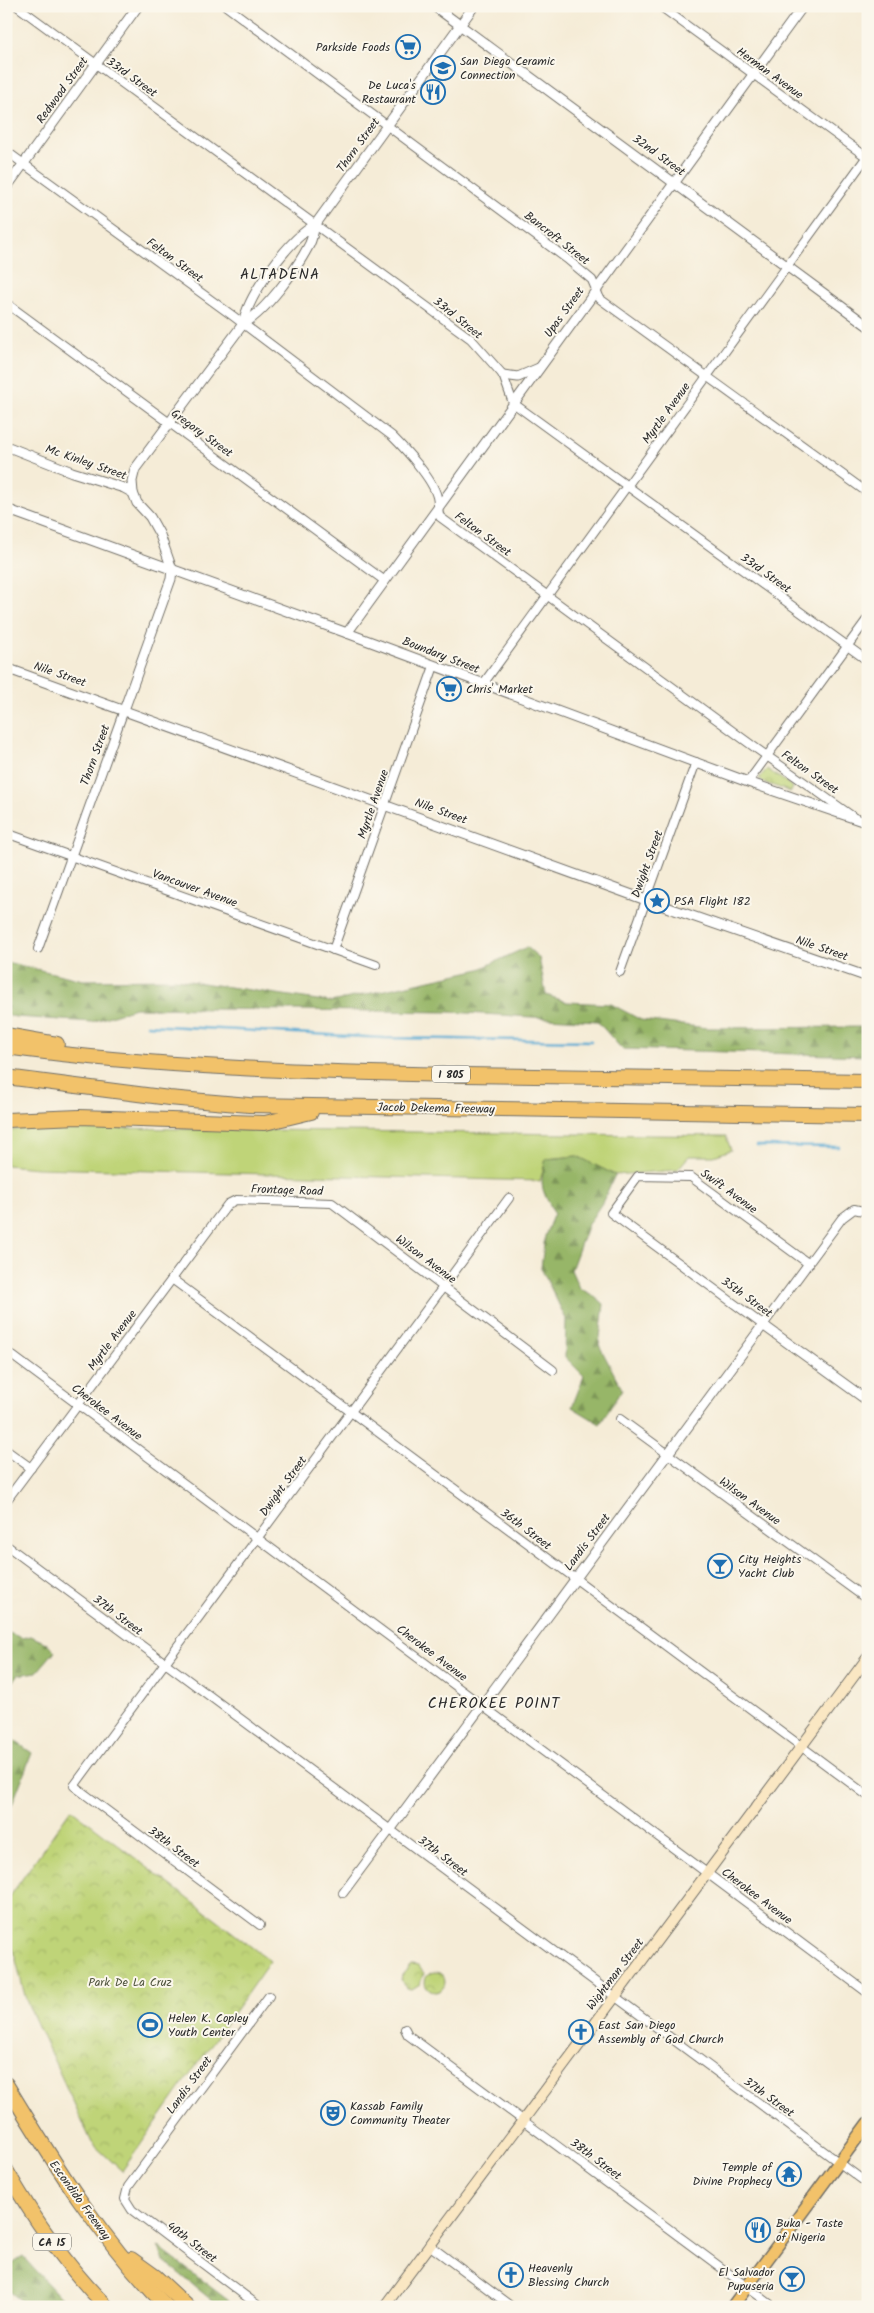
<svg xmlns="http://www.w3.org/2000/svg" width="874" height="2313" font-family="Kalam,sans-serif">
<defs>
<pattern id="forest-firs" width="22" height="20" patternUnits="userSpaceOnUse" patternTransform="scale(1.25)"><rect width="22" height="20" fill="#97b668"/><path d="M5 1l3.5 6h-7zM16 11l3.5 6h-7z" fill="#7b9456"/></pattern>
<pattern id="park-crowns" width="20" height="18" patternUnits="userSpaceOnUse" patternTransform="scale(1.25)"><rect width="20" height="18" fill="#bfd478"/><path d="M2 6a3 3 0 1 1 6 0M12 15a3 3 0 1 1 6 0" fill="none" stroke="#a4b668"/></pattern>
</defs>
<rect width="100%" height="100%" fill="#fbf7ec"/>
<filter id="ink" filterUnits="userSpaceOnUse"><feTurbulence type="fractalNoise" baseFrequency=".02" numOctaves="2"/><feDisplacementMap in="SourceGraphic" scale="10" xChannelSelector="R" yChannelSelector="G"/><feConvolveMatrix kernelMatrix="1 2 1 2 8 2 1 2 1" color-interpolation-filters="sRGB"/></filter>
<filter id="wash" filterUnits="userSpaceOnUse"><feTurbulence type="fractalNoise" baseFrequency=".0096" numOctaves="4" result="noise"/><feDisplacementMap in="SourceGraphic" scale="20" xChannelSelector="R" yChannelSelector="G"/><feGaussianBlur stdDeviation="1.12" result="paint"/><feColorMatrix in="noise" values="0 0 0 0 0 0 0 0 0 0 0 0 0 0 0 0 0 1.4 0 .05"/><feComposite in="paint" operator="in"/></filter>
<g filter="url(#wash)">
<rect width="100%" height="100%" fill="#f5ecd7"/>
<polygon fill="#bfd478" stroke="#758052" points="34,1127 726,1136 731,1150 714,1156 689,1156 677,1170 615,1175 577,1156 546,1159 540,1181 37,1168 6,1165 6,1131"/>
<g fill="url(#forest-firs)" stroke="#61704a">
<polygon points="527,947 539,958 546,995 567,1002 611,1004 641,1020 707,1028 868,1027 868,1056 622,1049 597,1021 450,1012 135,1008 92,1022 16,1017 6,1015 6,962 83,980 175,979 331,1002 480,969"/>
<path d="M577,1156L615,1175L602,1203L588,1224L571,1270L579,1288L596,1297L604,1304L599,1345L622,1389L600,1424L572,1407L584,1376L565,1357L566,1319L541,1268L545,1236L554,1213C541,1188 539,1186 546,1159Z"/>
<polygon points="6,1632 22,1638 31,1636 46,1643 55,1651 37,1672 17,1675 6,1691"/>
<polygon points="6,1735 32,1753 6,1820"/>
<polygon points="158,2247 237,2307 220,2307 164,2261"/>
<polygon points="23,2257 69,2307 29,2307 9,2291 6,2268"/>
</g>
<g fill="url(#park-crowns)" stroke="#758052">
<polygon points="767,769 793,787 791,792 763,782 759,778"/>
<polygon points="71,1809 270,1961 122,2171 92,2143 26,2000 6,1920 6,1902"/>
<polygon points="411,1965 418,1966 424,1973 420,1984 412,1989 407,1988 401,1980 402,1975"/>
<circle cx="435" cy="1982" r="10"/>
</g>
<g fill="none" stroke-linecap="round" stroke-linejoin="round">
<g stroke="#59aad3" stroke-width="2.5">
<polyline points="147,1025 384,1038 591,1041"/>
<polyline points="757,1146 839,1147"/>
</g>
</g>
</g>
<g filter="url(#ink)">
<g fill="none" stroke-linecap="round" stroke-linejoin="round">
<defs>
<g id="minor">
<polyline points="17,6 456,328 471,339 503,375 513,403 868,661"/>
<polyline points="226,6 567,259 592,280 600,299 868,493"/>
<polyline points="660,6 868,158"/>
<path d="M6,151L233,316L392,436C405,449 433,479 437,497C439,504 437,510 440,517L757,749L852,816"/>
<polyline points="6,303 385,581"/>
<polyline points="483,684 868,155"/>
<polyline points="748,782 868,618"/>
<polyline points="6,833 376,965"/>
<polyline points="38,949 124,710"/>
<polyline points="333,950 434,666"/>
<polyline points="620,972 696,762"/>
<polyline points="809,1264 691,1177 638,1176 611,1213 763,1325 842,1218 854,1209 868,1212"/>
<polyline points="172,1279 868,1796"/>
<polyline points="6,1351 868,1993"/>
<polyline points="620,1419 868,1600"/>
<polyline points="6,1450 31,1468"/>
<polyline points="6,1501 228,1204 236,1200 332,1203 553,1370"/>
<polyline points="6,1545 868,2184"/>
<polyline points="343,1893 390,1830"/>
<polyline points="260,1925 74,1786 509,1198"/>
<polyline points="405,2029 408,2035 774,2307"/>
<polyline points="429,2245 512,2307"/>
<polyline points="260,2307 132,2210 125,2199 128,2187 269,1996"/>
</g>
<g id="tertiary">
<polyline points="434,6 868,326"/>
<polyline points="6,188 138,6"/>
<path d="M243,324C265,312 296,270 308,247C312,241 313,233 315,225L474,6"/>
<polyline points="503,375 518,377 539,368"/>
<polyline points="6,446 72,472 124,488 133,493 137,503 150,517 160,535 172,569 171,579 124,710"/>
<path d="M133,493L132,481L135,469L243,324C248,295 289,239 315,225"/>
<polyline points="6,509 347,633 748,782 868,823"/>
<polyline points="347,633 803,6"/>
<polyline points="6,668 646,900 868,977"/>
<polyline points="390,1830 763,1325 868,1401"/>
</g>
<polyline id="secondary" points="384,2307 868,1657"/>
<polyline id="primary" points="732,2307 868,2123"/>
<g id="motorway">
<polyline points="6,1035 57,1044"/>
<path d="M6,1047C158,1068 312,1072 465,1075C599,1077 733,1079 868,1081"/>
<polyline points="6,1077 169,1098 249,1105 868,1115"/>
<polyline points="6,1120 79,1117 265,1123 311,1112"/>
<path d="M6,2084C53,2162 102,2241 167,2307"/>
<path d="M6,2170C34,2219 66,2267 107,2307"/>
<polyline points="131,2259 156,2277 188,2307"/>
</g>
</defs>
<use href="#minor" stroke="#726f67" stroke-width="10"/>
<use href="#tertiary" stroke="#726f67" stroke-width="11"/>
<use href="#secondary" stroke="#726f67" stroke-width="12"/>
<use href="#primary" stroke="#726f67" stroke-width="14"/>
<use href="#motorway" stroke="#726f67" stroke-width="16"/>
<use href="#minor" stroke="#fff" stroke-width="8"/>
<use href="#tertiary" stroke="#fff" stroke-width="9"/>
<use href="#secondary" stroke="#fae7c3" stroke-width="10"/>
<use href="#primary" stroke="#f2c26a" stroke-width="11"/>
<use href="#motorway" stroke="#f2c26a" stroke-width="14"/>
</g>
</g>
<defs>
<symbol id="supermarket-ring" viewBox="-11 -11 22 22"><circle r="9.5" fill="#fbf7ec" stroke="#1f6fb2" stroke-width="1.5"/><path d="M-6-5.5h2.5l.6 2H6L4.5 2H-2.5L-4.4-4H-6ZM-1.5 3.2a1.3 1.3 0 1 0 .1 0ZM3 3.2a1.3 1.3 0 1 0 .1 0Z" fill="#1f6fb2"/></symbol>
<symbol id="school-ring" viewBox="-11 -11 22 22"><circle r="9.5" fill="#fbf7ec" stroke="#1f6fb2" stroke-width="1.5"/><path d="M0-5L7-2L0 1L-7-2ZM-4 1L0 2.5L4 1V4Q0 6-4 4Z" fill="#1f6fb2"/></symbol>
<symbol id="restaurant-ring" viewBox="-11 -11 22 22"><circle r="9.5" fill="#fbf7ec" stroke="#1f6fb2" stroke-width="1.5"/><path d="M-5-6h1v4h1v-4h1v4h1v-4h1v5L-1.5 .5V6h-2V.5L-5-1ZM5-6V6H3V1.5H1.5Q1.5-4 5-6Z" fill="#1f6fb2"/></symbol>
<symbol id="sight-ring" viewBox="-11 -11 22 22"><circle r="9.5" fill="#fbf7ec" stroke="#1f6fb2" stroke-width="1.5"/><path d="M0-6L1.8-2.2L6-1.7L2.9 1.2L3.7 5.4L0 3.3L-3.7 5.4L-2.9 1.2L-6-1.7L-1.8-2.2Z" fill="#1f6fb2"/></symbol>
<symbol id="bar-ring" viewBox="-11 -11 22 22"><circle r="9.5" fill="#fbf7ec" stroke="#1f6fb2" stroke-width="1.5"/><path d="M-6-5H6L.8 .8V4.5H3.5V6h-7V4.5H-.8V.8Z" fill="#1f6fb2"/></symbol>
<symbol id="stadium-ring" viewBox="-11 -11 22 22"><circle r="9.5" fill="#fbf7ec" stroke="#1f6fb2" stroke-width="1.5"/><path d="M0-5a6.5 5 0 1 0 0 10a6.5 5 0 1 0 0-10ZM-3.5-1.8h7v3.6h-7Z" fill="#1f6fb2"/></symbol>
<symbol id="church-ring" viewBox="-11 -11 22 22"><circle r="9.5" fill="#fbf7ec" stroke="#1f6fb2" stroke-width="1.5"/><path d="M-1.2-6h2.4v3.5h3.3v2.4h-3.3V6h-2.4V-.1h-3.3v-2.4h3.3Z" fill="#1f6fb2"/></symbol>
<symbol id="theatre-ring" viewBox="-11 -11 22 22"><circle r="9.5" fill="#fbf7ec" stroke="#1f6fb2" stroke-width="1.5"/><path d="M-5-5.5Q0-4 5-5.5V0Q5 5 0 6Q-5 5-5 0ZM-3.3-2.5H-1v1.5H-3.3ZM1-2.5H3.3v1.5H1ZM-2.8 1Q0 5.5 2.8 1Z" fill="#1f6fb2"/></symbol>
<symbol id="temple-ring" viewBox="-11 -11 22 22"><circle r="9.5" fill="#fbf7ec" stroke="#1f6fb2" stroke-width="1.5"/><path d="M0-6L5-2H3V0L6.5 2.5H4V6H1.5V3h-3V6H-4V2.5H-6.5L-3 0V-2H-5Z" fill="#1f6fb2"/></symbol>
</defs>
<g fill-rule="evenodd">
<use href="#supermarket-ring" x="394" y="33" width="28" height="28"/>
<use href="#school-ring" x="429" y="54" width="28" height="28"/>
<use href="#restaurant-ring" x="419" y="78" width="28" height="28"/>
<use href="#supermarket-ring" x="435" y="675" width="28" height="28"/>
<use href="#sight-ring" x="643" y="887" width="28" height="28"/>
<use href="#bar-ring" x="706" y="1552" width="28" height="28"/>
<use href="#stadium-ring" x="136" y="2011" width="28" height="28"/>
<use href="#church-ring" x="567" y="2018" width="28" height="28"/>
<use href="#theatre-ring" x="319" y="2099" width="28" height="28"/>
<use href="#temple-ring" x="775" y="2160" width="28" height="28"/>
<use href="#restaurant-ring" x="744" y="2216" width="28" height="28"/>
<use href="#church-ring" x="497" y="2261" width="28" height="28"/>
<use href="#bar-ring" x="778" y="2265" width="28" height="28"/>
</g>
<g text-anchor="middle" stroke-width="4" stroke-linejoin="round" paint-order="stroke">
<g fill="#fbf7ec" stroke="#696865" stroke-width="1">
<rect x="432" y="1065.5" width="38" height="17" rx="4"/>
<rect x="33" y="2233.5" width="38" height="17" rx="4"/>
</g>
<g font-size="11" font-weight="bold" fill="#2b2b2b">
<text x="451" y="1078">I 805</text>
<text x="52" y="2246">CA 15</text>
</g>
<g font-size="12" fill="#2b2b2b" stroke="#fbf7ec" text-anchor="start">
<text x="390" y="51" text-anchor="end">Parkside Foods</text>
<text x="460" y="65">San Diego Ceramic<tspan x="460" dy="14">Connection</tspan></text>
<text x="416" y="89" text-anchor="end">De Luca's<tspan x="416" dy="14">Restaurant</tspan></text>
<text x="466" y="693">Chris' Market</text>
<text x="674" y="905">PSA Flight 182</text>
<text x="738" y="1563">City Heights<tspan x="738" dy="14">Yacht Club</tspan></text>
<text x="168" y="2022">Helen K. Copley<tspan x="168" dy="14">Youth Center</tspan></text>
<text x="598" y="2029">East San Diego<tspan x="598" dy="14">Assembly of God Church</tspan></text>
<text x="350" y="2110">Kassab Family<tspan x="350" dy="14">Community Theater</tspan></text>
<text x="772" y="2171" text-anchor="end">Temple of<tspan x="772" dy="14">Divine Prophecy</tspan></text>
<text x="776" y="2227">Buka - Taste<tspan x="776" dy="14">of Nigeria</tspan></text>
<text x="528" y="2272">Heavenly<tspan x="528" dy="14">Blessing Church</tspan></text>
<text x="774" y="2276" text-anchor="end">El Salvador<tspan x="774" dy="14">Pupuseria</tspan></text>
</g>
<g font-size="12" fill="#2b2b2b" stroke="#fbf7ec">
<text transform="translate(770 73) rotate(36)" y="4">Herman Avenue</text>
<text transform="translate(132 77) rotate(36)" y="4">33rd Street</text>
<text transform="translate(62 90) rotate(-54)" y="4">Redwood Street</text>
<text transform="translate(358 145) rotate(-54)" y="4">Thorn Street</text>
<text transform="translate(659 155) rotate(36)" y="4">32nd Street</text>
<text transform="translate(557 238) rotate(38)" y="4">Bancroft Street</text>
<text transform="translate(175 260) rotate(36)" y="4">Felton Street</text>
<text transform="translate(564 312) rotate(-54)" y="4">Upas Street</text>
<text transform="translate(458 318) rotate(39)" y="4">33rd Street</text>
<text transform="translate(666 413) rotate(-54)" y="4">Myrtle Avenue</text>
<text transform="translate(202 433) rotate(36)" y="4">Gregory Street</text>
<text transform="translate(86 462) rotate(19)" y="4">Mc Kinley Street</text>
<text transform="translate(483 534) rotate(36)" y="4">Felton Street</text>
<text transform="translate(766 573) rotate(36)" y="4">33rd Street</text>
<text transform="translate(441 655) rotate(21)" y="4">Boundary Street</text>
<text transform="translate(60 674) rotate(19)" y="4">Nile Street</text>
<text transform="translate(95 755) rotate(-70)" y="4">Thorn Street</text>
<text transform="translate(810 772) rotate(35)" y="4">Felton Street</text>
<text transform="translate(373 804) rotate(-71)" y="4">Myrtle Avenue</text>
<text transform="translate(441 811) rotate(20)" y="4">Nile Street</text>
<text transform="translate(647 864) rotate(-70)" y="4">Dwight Street</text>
<text transform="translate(195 888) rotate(20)" y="4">Vancouver Avenue</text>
<text transform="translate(822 948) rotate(19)" y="4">Nile Street</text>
<text transform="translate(436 1108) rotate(1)" y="4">Jacob Dekema Freeway</text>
<text transform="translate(287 1190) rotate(2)" y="4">Frontage Road</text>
<text transform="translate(729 1191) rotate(36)" y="4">Swift Avenue</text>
<text transform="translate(426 1259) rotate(37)" y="4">Wilson Avenue</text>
<text transform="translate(747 1297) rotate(36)" y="4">35th Street</text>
<text transform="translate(112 1340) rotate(-53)" y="4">Myrtle Avenue</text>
<text transform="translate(107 1412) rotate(37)" y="4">Cherokee Avenue</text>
<text transform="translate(283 1486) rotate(-54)" y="4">Dwight Street</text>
<text transform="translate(750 1501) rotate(36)" y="4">Wilson Avenue</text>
<text transform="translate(526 1529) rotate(37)" y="4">36th Street</text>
<text transform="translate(587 1542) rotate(-53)" y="4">Landis Street</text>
<text transform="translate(118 1615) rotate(37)" y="4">37th Street</text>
<text transform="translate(432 1653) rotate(37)" y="4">Cherokee Avenue</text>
<text transform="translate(174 1847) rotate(37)" y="4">38th Street</text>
<text transform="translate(443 1856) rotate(37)" y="4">37th Street</text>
<text transform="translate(757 1896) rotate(37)" y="4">Cherokee Avenue</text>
<text transform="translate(615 1974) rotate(-53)" y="4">Wightman Street</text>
<text transform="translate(189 2085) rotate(-54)" y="4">Landis Street</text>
<text transform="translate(769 2097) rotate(36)" y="4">37th Street</text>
<text transform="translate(596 2159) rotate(37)" y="4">38th Street</text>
<text transform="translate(80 2200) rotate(54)" y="4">Escondido Freeway</text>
<text transform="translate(192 2242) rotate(37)" y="4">40th Street</text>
</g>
<g font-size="12" fill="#50553e" stroke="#fbf7ec">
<text x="130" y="1986">Park De La Cruz</text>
</g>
<g font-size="15" letter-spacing="1" fill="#2b2b2b" stroke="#fbf7ec">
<text x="280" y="279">ALTADENA</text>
<text x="494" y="1708">CHEROKEE POINT</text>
</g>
</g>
<rect width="874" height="2313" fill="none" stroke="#fbf7ec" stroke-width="25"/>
</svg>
